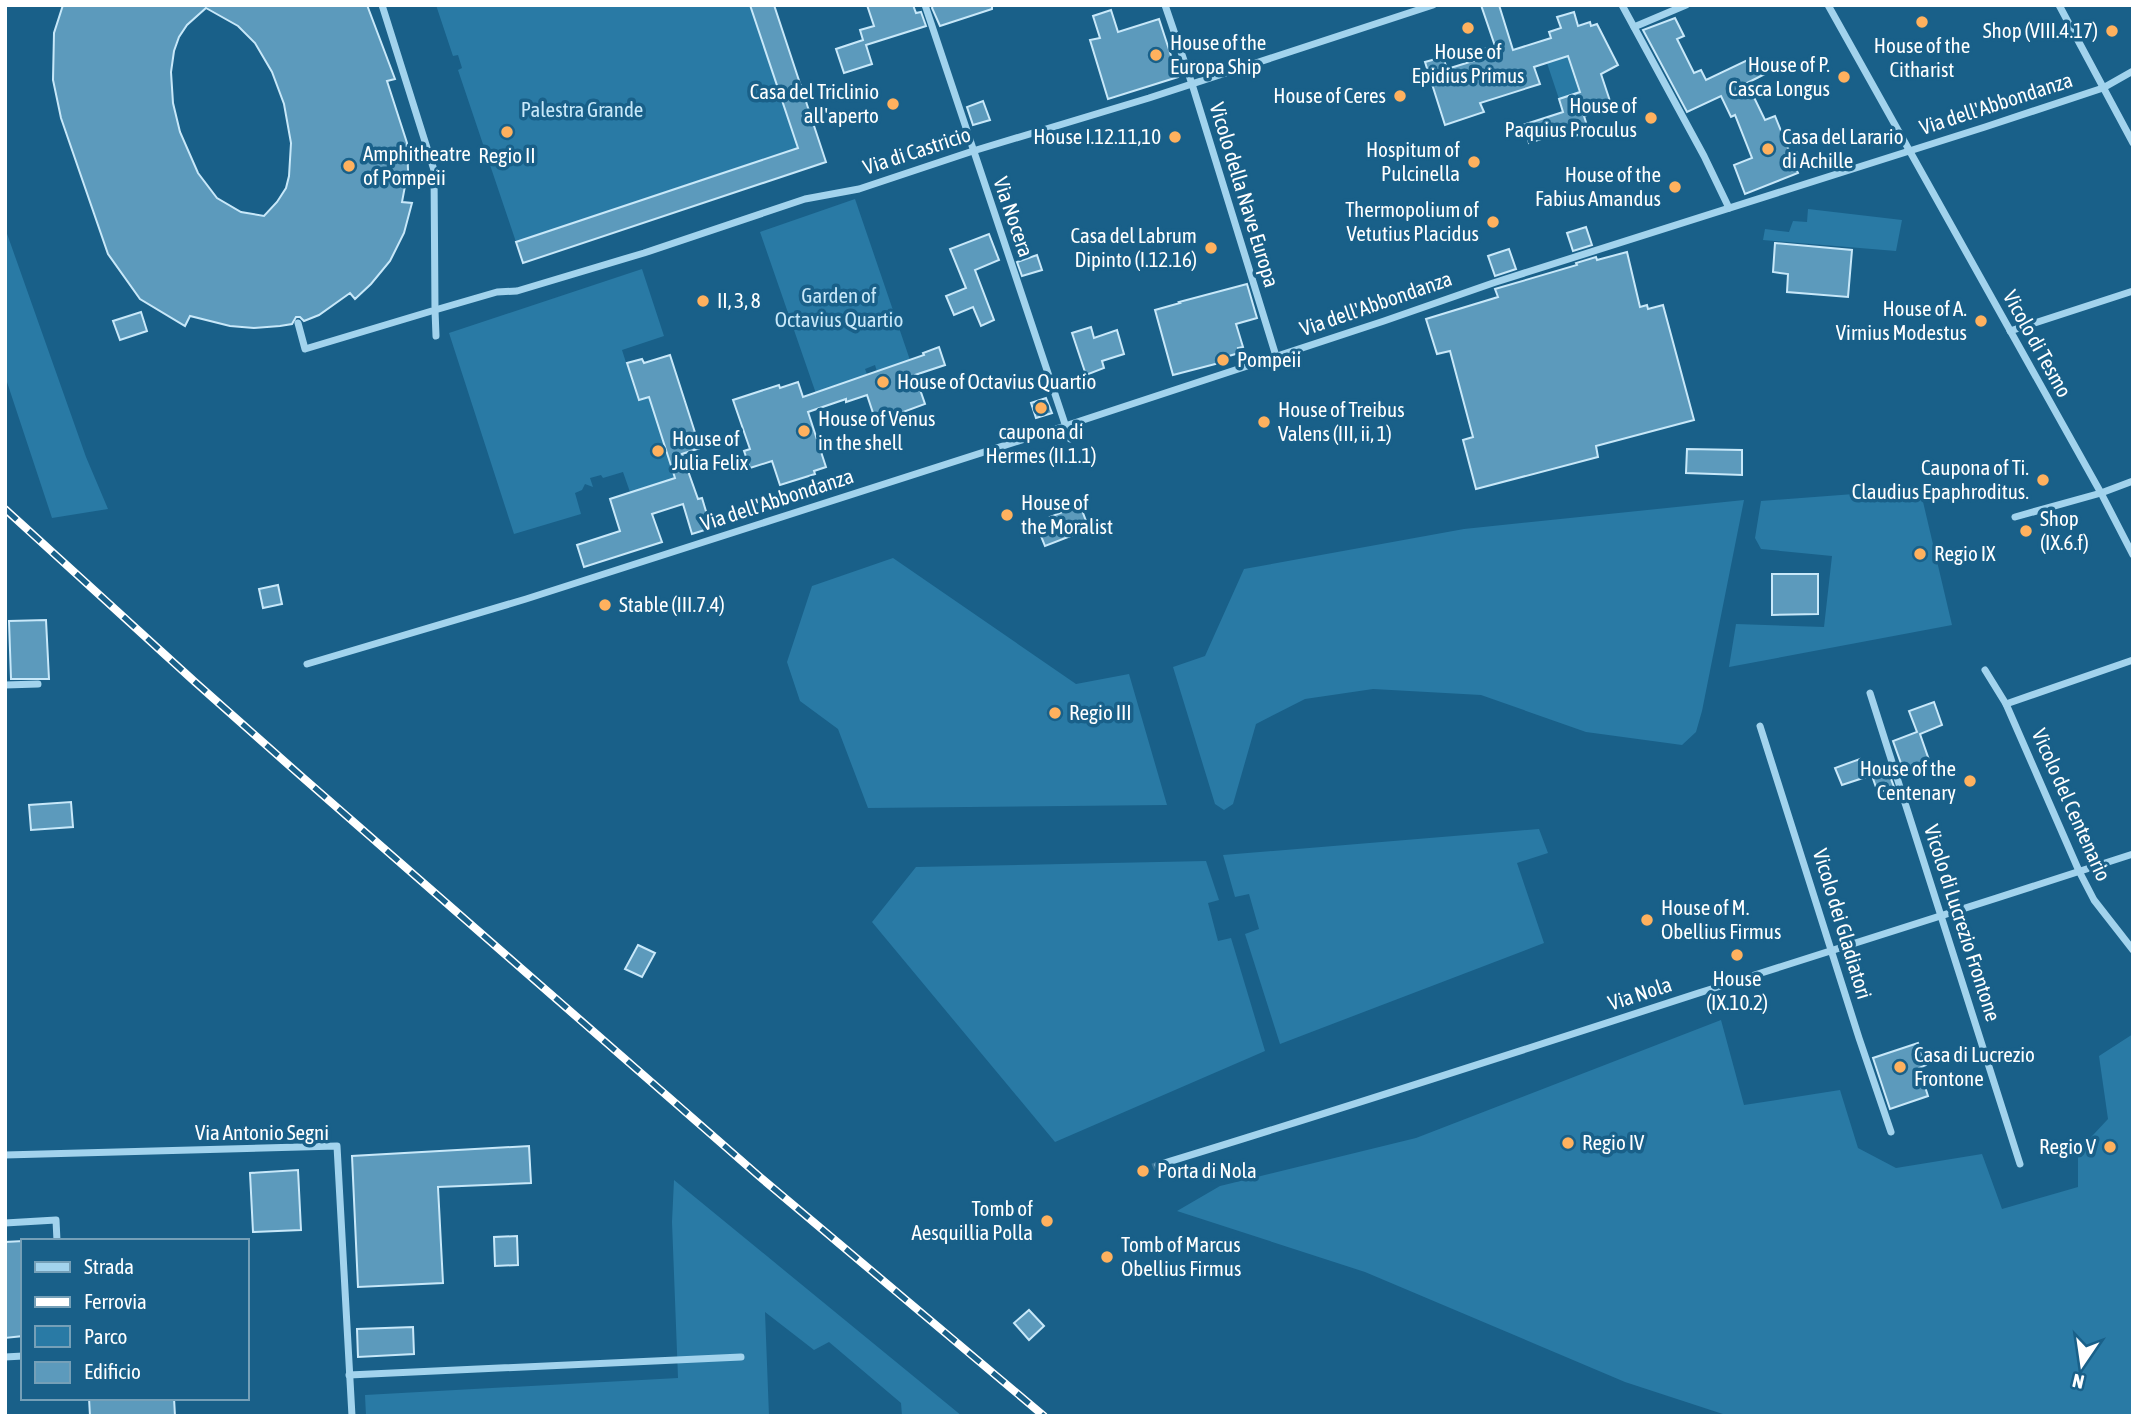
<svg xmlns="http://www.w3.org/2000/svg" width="2138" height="1421" font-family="'Asap Condensed',sans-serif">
<rect width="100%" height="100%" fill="#196089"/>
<g fill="#297aa5">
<polygon points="436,5 750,5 798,148 516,242 458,70 462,68 458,55 453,56"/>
<polygon points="1567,56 1579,92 1559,99 1547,63"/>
<polygon points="855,199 910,360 880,381 875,365 865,369 871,384 844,393 840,384 827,389 832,404 821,408 760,232"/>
<polygon points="1808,209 1902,220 1896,251 1763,240 1765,229 1789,232 1793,221 1807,222"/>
<polygon points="5,228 86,457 108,509 52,518 5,376"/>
<polygon points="642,269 664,336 622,350 638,400 649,397 680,494 659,483 630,492 623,472 603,478 601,475 590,478 593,487 585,484 582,490 575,493 581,514 514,534 449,333"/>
<polygon points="1920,489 1952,625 1729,667 1736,624 1824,627 1832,556 1761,549 1755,538 1761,501"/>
<polygon points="1744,500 1702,711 1696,732 1682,745 1586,732 1481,695 1373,689 1305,699 1256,724 1233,804 1224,810 1215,804 1173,667 1205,656 1244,569 1464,529"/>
<polygon points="893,558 1076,684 1129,674 1167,805 868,808 838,729 800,701 787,662 812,586"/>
<polygon points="1539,829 1548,853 1517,863 1544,943 1280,1044 1245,934 1259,929 1249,894 1235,897 1223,855"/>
<polygon points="1206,861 1219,900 1208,903 1218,941 1231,938 1265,1051 1055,1142 872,922 916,867"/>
<polygon points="1721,1020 1744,1105 1840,1090 1858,1148 1896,1168 1982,1154 2002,1209 2078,1187 2078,1151 2108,1119 2099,1056 2133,1034 2133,1416 1729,1416 1625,1382 1365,1272 1177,1211 1220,1186 1416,1138"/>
<polygon points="674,1180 962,1416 902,1416 901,1403 829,1342 814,1350 765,1312 769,1416 366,1416 365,1395 678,1378 672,1222"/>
</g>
<g fill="#5c9abc" stroke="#c8e8f9" stroke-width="2" fill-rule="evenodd">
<path d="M63,5H367L395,79L387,81L407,143L408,170L402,202L412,203L404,233L390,261L371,284L355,299L350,293L319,315L304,321L300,317H296L292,324L280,326L254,328L230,326L190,316L185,326L140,299L108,254L61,118L53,80L54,33ZM206,8L238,26L255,43L272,72L284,104L291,143L289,176L286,188L277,202L264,216L241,212L217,198L198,173L180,132L173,103L171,72L174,51L179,37L187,25Z"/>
<polygon points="750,5 774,5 826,162 523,263 516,242 798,148"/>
<polygon points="867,5 913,5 916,13 921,12 926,26 866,45 872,64 844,73 836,49 863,40 860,30 874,26"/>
<polygon points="933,5 992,5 992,9 940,26 932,8"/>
<polygon points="1481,5 1499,5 1513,50 1551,38 1549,32 1561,28 1557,17 1564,15 1574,12 1578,26 1590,22 1591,26 1597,24 1618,65 1601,74 1612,107 1584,116 1589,132 1571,137 1569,130 1529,143 1523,125 1563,112 1559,99 1580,92 1568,56 1534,67 1540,84 1480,103 1484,112 1445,125 1425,62 1443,57 1447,69 1486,57 1484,49 1495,46"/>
<polygon points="1111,10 1118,32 1159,19 1178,77 1108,99 1090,40 1100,38 1093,16"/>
<polygon points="1675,18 1684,36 1677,39 1694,73 1701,70 1706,80 1756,56 1765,74 1747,83 1765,120 1775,116 1798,173 1745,194 1734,165 1752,158 1735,115 1731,117 1721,96 1687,112 1643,30"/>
<polygon points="983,101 990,120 973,125 967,107"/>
<polygon points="1586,227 1592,245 1573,251 1567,233"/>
<polygon points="989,234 999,260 975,270 994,320 981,326 973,307 954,315 946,296 966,288 950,249"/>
<polygon points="1775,243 1852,250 1848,297 1787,292 1788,274 1773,272"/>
<polygon points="1509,249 1516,269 1495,276 1488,256"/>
<polygon points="1627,252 1640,307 1647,305 1648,309 1663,305 1694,420 1596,446 1598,457 1476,489 1463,440 1473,437 1450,351 1437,354 1426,319 1498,297 1495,289 1577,265 1576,263 1596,257 1597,260"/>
<polygon points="1037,255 1042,270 1022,276 1017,262"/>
<polygon points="1247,284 1257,318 1236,324 1243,347 1238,348 1239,353 1222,358 1223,362 1173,375 1155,310 1180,303 1179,302"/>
<polygon points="141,312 147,331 120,340 113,321"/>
<polygon points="1091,327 1094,338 1117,330 1124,354 1102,361 1104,368 1086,375 1072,333"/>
<polygon points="939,347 945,365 915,375 925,404 876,422 867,395 846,402 846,399 808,412 826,467 814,471 815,474 780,485 772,461 750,468 744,451 750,449 733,400 779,385 780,388 798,382 803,397 924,355 923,353"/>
<polygon points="670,355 700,448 682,454 698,499 702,498 711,528 692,534 683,504 652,514 662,542 584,567 577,545 620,531 610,499 675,478 649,397 639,400 627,363 642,359 644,363"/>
<polygon points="1046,398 1052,413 1036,418 1031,403"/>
<polygon points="1687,449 1742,450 1742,475 1686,473"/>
<polygon points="1080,505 1089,529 1045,546 1039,531 1054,526 1050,517"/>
<polygon points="1772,574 1818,574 1818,614 1772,615"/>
<polygon points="278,585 282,604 263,608 259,589"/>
<polygon points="46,620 49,679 11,679 9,621"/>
<polygon points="1934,702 1942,725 1920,734 1929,760 1903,769 1893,741 1917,732 1909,711"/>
<polygon points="1860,759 1866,777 1842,785 1835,768"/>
<polygon points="1887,768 1894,787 1878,793 1871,773"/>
<polygon points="71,802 73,827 31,830 29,805"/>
<polygon points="638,945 655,953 642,977 625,969"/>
<polygon points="1918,1043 1926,1065 1919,1068 1928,1096 1890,1109 1873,1058"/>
<polygon points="529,1146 531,1183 438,1187 443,1283 358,1287 352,1156"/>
<polygon points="298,1170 301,1230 253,1232 250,1173"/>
<polygon points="517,1236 518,1265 495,1266 494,1237"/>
<polygon points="23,1241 23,1336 5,1338 5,1242"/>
<polygon points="1029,1310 1044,1326 1029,1340 1014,1323"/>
<polygon points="413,1327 414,1354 358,1357 357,1329"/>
<polygon points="89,1398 174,1398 175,1416 90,1416"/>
</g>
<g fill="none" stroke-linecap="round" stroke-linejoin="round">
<polyline stroke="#3c789b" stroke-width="7" stroke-dasharray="7 3.5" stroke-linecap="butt" points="1143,1171 1158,1165"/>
<g stroke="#a2d3ed" stroke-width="7">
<polyline points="925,5 1070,439"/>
<polyline points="1165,5 1192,84 1276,356"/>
<polyline points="1622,5 1704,156 1729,208"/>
<polyline points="1828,5 2101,493 2133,555"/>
<polyline points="2059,5 2133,143"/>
<polyline points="1634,27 1686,5"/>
<polyline points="298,323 305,349 435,310 434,170 382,5"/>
<polyline points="2010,331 2133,291"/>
<polyline points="436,336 435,310 497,292 517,291 644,253 805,199 859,189 973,151 1149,98 1433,5"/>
<polyline points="2015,517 2101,493 2133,481"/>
<polyline points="307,664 526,599 1065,426 1384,321 1493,283 1985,127 2103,88 2133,71"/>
<polyline points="1985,670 2006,704 2079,871 2094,900 2133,950"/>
<polyline points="5,685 38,684"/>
<polyline points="1870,693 2020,1164"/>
<polyline points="2006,704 2133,660"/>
<polyline points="1760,726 1859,1038 1891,1132"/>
<polyline points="5,1155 337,1146 352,1416"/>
<path d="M1158,1165C1352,1106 1545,1043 1739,980C1870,938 2002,897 2133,854"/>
<polyline points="5,1223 56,1220 57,1241"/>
<polyline points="5,1357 23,1356"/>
<polyline points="349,1375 741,1357"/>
</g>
<defs>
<polyline id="rail" points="5,509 195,682 301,776 760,1177 1044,1416"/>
</defs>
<use href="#rail" stroke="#fff" stroke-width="8"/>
<use href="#rail" stroke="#196089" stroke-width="5" stroke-dasharray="16" stroke-linecap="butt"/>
</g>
<g fill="#ffb15e" stroke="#196089" stroke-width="2.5">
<circle cx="1922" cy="22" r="7"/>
<circle cx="1468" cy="28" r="7"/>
<circle cx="2112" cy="31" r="7"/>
<circle cx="1156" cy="55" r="7"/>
<circle cx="1844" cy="77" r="7"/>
<circle cx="1400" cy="96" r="7"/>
<circle cx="893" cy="104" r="7"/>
<circle cx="1651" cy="118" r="7"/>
<circle cx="507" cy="132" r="7"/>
<circle cx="1175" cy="137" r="7"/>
<circle cx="1768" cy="149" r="7"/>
<circle cx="1474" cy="162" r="7"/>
<circle cx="349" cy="166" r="7"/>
<circle cx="1675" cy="187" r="7"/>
<circle cx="1493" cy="222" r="7"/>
<circle cx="1211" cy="248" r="7"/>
<circle cx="703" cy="301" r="7"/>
<circle cx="1981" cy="321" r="7"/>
<circle cx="1223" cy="360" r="7"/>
<circle cx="883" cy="382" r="7"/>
<circle cx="1041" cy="408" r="7"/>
<circle cx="1264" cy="422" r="7"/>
<circle cx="804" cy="431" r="7"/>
<circle cx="658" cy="451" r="7"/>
<circle cx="2043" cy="480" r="7"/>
<circle cx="1007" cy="515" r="7"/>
<circle cx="2026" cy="531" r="7"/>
<circle cx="1920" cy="554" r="7"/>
<circle cx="605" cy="605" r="7"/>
<circle cx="1055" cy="713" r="7"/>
<circle cx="1970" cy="781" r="7"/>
<circle cx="1647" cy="920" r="7"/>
<circle cx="1737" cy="955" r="7"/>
<circle cx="1900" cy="1067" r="7"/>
<circle cx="1568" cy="1143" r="7"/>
<circle cx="2110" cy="1147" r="7"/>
<circle cx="1143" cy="1171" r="7"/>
<circle cx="1047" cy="1221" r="7"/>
<circle cx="1107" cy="1257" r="7"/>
</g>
<g text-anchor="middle" stroke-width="7" stroke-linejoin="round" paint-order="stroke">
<g font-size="21" fill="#fff" stroke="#196089" text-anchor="start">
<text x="2098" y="38" text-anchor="end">Shop (VIII.4.17)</text>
<text x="1170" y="50">House of the<tspan x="1170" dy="24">Europa Ship</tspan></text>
<text x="1922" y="53" text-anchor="middle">House of the<tspan x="1922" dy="24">Citharist</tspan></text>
<text x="1468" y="59" text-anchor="middle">House of<tspan x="1468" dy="24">Epidius Primus</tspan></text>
<text x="1830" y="72" text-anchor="end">House of P.<tspan x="1830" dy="24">Casca Longus</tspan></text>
<text x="879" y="99" text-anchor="end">Casa del Triclinio<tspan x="879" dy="24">all'aperto</tspan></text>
<text x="1386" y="103" text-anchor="end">House of Ceres</text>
<text x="1637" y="113" text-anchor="end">House of<tspan x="1637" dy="24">Paquius Proculus</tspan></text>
<text x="1161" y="144" text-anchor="end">House I.12.11,10</text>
<text x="1782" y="144">Casa del Larario<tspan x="1782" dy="24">di Achille</tspan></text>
<text x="1460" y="157" text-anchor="end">Hospitum of<tspan x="1460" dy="24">Pulcinella</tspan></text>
<text x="363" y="161">Amphitheatre<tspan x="363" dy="24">of Pompeii</tspan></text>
<text x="507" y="163" text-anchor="middle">Regio II</text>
<text x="1661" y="182" text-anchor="end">House of the<tspan x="1661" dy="24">Fabius Amandus</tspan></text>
<text x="1479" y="217" text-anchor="end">Thermopolium of<tspan x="1479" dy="24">Vetutius Placidus</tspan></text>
<text x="1197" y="243" text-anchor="end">Casa del Labrum<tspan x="1197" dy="24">Dipinto (I.12.16)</tspan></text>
<text x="717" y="308">II, 3, 8</text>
<text x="1967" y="316" text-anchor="end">House of A.<tspan x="1967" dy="24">Virnius Modestus</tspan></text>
<text x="1237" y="367">Pompeii</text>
<text x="897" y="389">House of Octavius Quartio</text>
<text x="1278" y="417">House of Treibus<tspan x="1278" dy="24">Valens (III, ii, 1)</tspan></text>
<text x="818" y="426">House of Venus<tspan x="818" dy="24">in the shell</tspan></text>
<text x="1041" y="439" text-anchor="middle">caupona di<tspan x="1041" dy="24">Hermes (II.1.1)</tspan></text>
<text x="672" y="446">House of<tspan x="672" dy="24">Julia Felix</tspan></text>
<text x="2029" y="475" text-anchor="end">Caupona of Ti.<tspan x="2029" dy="24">Claudius Epaphroditus.</tspan></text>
<text x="1021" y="510">House of<tspan x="1021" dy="24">the Moralist</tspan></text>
<text x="2040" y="526">Shop<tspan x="2040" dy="24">(IX.6.f)</tspan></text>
<text x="1934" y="561">Regio IX</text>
<text x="619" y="612">Stable (III.7.4)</text>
<text x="1069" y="720">Regio III</text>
<text x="1956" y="776" text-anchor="end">House of the<tspan x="1956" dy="24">Centenary</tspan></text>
<text x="1661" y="915">House of M.<tspan x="1661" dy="24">Obellius Firmus</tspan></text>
<text x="1737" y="986" text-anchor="middle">House<tspan x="1737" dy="24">(IX.10.2)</tspan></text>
<text x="1914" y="1062">Casa di Lucrezio<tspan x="1914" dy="24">Frontone</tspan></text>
<text x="1582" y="1150">Regio IV</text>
<text x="2096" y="1154" text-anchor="end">Regio V</text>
<text x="1157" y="1178">Porta di Nola</text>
<text x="1033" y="1216" text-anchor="end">Tomb of<tspan x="1033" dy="24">Aesquillia Polla</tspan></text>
<text x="1121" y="1252">Tomb of Marcus<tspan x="1121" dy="24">Obellius Firmus</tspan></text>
</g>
<g font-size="21" fill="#fff" stroke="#196089">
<text transform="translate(1996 104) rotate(-18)" y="7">Via dell'Abbondanza</text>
<text transform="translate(917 151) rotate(-18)" y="7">Via di Castricio</text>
<text transform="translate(1244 195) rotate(73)" y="7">Vicolo della Nave Europa</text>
<text transform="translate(1013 217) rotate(71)" y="7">Via Nocera</text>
<text transform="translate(1376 304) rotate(-19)" y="7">Via dell'Abbondanza</text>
<text transform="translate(2037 344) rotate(61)" y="7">Vicolo di Tesmo</text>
<text transform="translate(777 500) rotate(-18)" y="7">Via dell'Abbondanza</text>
<text transform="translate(2071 805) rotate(66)" y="7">Vicolo del Centenario</text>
<text transform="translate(1962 923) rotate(72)" y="7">Vicolo di Lucrezio Frontone</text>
<text transform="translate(1842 924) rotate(73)" y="7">Vicolo dei Gladiatori</text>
<text transform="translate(1640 994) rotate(-18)" y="7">Via Nola</text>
<text x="262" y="1140">Via Antonio Segni</text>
</g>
<g font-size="21" fill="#c8e8f9" stroke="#196089">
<text x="582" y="117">Palestra Grande</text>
<text x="839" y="303">Garden of<tspan x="839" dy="24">Octavius Quartio</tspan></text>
</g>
</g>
<rect width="2138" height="1421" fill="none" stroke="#ffffff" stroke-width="14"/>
<rect x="21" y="1239" width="228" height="161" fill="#196089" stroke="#75a0b8" stroke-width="2"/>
<rect x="35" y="1262" width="35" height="10" fill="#a2d3ed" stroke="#75a0b8" stroke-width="2"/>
<text x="84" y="1274" font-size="21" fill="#ffffff">Strada</text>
<rect x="35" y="1297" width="35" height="10" fill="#ffffff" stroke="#75a0b8" stroke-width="2"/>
<text x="84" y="1309" font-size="21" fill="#ffffff">Ferrovia</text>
<rect x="35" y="1326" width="35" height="21" fill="#297aa5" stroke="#75a0b8" stroke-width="2"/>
<text x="84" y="1344" font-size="21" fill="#ffffff">Parco</text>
<rect x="35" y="1362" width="35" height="21" fill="#5c9abc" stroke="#75a0b8" stroke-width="2"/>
<text x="84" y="1379" font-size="21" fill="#ffffff">Edificio</text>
<g transform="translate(2082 1365) rotate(193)" stroke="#196089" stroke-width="5" paint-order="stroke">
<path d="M0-5L12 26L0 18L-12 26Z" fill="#ffffff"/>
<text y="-10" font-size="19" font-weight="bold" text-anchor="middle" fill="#ffffff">N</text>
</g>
</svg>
